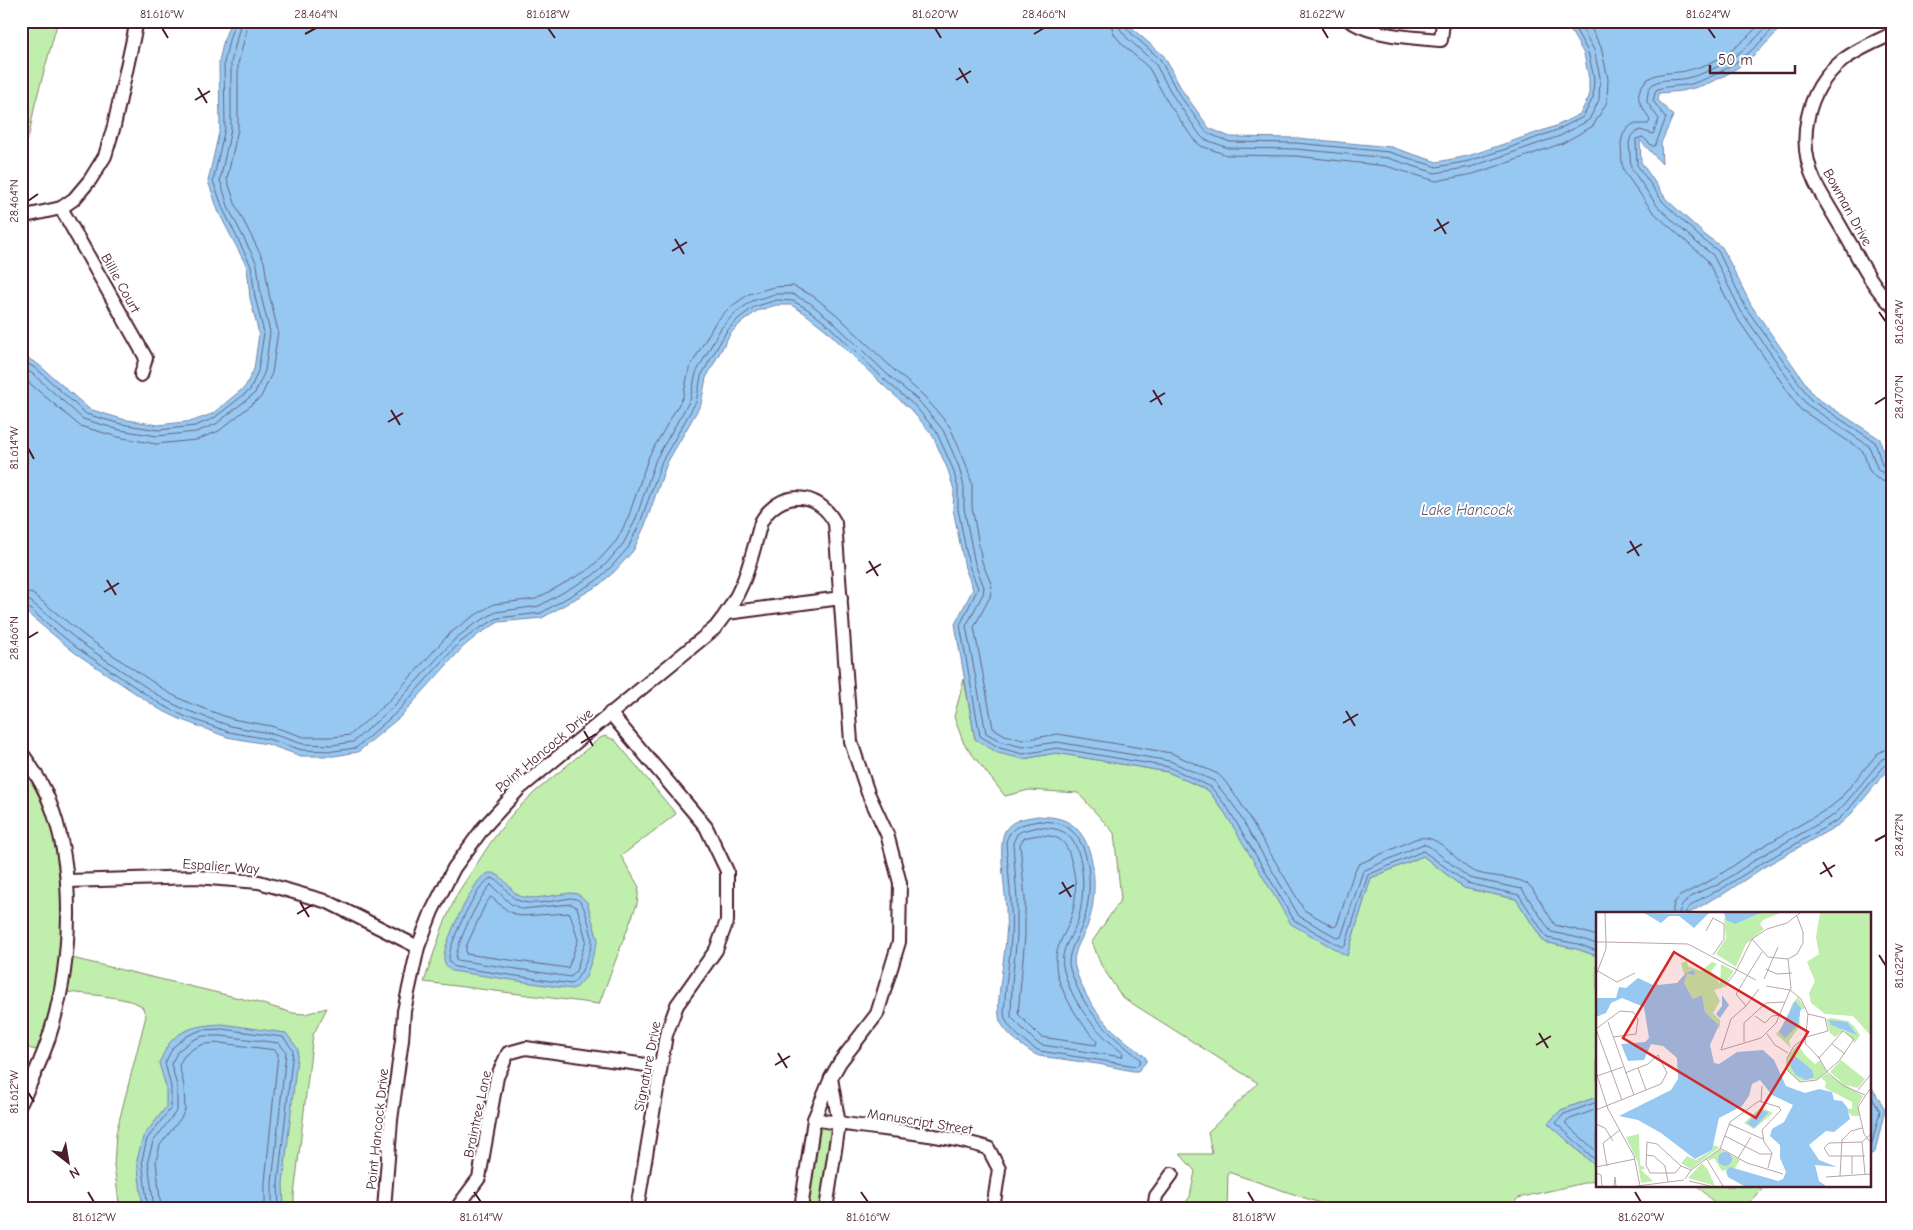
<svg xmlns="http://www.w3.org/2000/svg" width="1913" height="1230" font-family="'Comic Neue',sans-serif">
<rect width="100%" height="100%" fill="#fff"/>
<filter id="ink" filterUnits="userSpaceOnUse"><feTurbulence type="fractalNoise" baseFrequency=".02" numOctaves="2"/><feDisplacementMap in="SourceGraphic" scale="10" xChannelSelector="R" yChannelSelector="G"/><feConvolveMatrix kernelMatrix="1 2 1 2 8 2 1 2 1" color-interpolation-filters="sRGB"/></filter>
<g filter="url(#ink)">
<g fill="#c0eeac" stroke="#85866c">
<polygon points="21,21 58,21 35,104 29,135 25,144 21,145"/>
<polygon points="964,679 975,739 1023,759 1056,753 1168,772 1209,791 1225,813 1347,955 1371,878 1423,856 1464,888 1516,899 1544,942 1577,949 1597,956 1597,1097 1561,1110 1568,1142 1591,1162 1597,1163 1597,1180 1518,1198 1509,1209 1330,1209 1323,1204 1228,1172 1227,1209 1180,1209 1190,1197 1195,1171 1180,1154 1212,1154 1208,1132 1258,1083 1122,997 1101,965 1092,942 1121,899 1114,833 1078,793 1029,790 1005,796 964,744 954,717"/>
<polygon points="605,736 615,740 676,814 621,856 639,887 637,904 599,1004 424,982 443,926 457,894 491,842 513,813 535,792 600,738"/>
<path d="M21,763C35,787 47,812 55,839C73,906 58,985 38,1050L31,1049L21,1043Z"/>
<path d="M72,958L256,1002L293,1013L305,1014L327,1008L313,1035L294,1196V1209H120L114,1166L116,1133L146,1016C144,1012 144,1009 141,1006C130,997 83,994 67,992Z"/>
<polygon points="821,1126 832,1128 822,1209 806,1209 818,1130"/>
<polygon points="1698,1186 1765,1186 1746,1207 1720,1209"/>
</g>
<g fill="#96c8f2" stroke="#7884a2">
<path d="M231,21H1128L1135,31L1164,56L1182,90L1209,128L1230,137L1297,138L1391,147L1437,162L1468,156L1504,144L1556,126L1580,114L1589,97V79L1584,54L1565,21H1786C1760,53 1731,79 1690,89C1680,92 1669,92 1659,93L1658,100L1673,116L1661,143L1662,164L1640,140L1641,162L1666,199L1705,235L1722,247L1751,305L1815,397L1880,439L1886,462L1892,463V765L1852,813L1840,824L1764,867L1722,895L1716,897L1688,914H1597V956L1577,949L1544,942L1516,899L1464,888L1423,856L1371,878L1347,956L1291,924L1225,813L1209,791L1168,772L1056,753L1023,759L998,753L975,739L955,624L973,589L965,568L953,509L954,490L948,470L932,434L911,410L882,384L825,329L803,312L791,305H776L757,311L741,323L730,334L706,378L701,404L667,463L645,525L633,551L614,572L599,585L542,618L499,622L479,634L463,647L401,716L358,752L334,756H301L267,744L227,737L182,720L159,709L74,652L21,608V354L39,365L89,409L122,419L158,425L193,421L212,414L245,387L254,369L259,334L250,298L247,267L219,213L208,181L220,128L219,62L224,39Z"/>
<path d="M1038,816C1050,817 1061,817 1071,824C1098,842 1098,897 1088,924C1084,937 1071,952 1075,967C1082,993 1099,1019 1120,1036C1128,1044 1139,1050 1146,1058V1062L1138,1071H1133L1098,1064L1039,1056C1028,1052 1005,1033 1000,1021C995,1005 1005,957 1006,937C1007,928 1006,919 1006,910C1006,892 997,845 1005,831C1012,819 1026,818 1038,816Z"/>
<path d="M489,873C505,872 509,894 523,897C536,900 558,894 571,893L578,894L587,902L598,940L586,977L577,987L572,989L452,971C448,968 444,964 444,958C443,944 468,895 477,883C480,878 484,875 489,873Z"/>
<path d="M222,1024L286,1033L298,1049L283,1184L284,1209H143L137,1160L143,1137L166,1107V1087L159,1063C162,1057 165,1050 168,1045C181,1027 203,1025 222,1024Z"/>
<polygon points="1869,1083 1885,1109 1875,1152 1869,1155"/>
<polygon points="1597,1097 1597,1163 1592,1163 1548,1123 1561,1110"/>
</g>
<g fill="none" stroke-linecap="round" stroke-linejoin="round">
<g stroke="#68637b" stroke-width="1">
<polyline points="1110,21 1114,34 1123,45 1149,68 1167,101 1194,140 1201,146 1227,155 1296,156 1386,166 1436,181 1473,174 1510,162 1563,143 1593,126 1607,102 1608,79 1601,47 1587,21"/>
<polyline points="1118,21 1120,29 1127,38 1155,63 1173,96 1200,135 1204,139 1228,148 1296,149 1388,158 1435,173 1471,167 1560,136 1589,120 1599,100 1600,77 1594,50 1578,21"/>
<polyline points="1124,21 1125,26 1132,34 1160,59 1178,93 1207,133 1230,142 1297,143 1389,152 1437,167 1469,161 1506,149 1557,130 1583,117 1593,98 1594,78 1588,52 1571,21"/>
<path d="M1762,21C1748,38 1730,54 1710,63C1703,66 1693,69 1685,71C1672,74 1653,71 1644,83C1631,100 1645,107 1650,121L1648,124H1633L1627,129L1623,135L1621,143L1622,164L1625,173L1653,212L1707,260L1735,315L1800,409L1863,451L1869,470L1875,477L1882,481L1892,482"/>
<path d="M1771,21C1750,48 1721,70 1687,78C1677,81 1661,78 1653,84C1648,88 1647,96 1647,102L1659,119L1653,134L1640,130L1631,136L1629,143L1631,168L1658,207L1697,243L1713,255L1741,311L1806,404L1869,446L1878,470L1884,473L1892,474"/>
<path d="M1779,21C1754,52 1729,72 1691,84C1680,87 1666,85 1656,90L1653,101L1666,118L1655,146H1652L1643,137L1636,139L1637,165L1663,202L1701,238L1718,251L1746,308L1811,400L1875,442L1882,465L1892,468"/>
<polyline points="21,360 37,369 86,414 121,424 158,430 195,426 214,418 250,390 258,371 264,333 255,297 251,266 224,211 213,181 225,128 224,63 229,40 235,21"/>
<polyline points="21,367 33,374 83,419 120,430 157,436 196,432 216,424 255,393 265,371 270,332 261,296 257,264 229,209 220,180 231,129 231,63 241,21"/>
<polyline points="21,376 80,426 118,437 156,444 196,440 219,431 261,397 272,373 278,331 269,294 264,261 236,206 227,179 238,129 238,64 249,21"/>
<path d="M21,591L33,594L86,637L169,693L189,703L232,719L271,726L304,737H333L350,735L388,702L449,634L469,619L494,604L536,599L588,570L600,559L617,540L628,518L649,456L683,397L689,369L715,323L729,308L749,294L774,287L793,286L813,296L837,315L894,370L924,396L950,427L966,464L972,484V507L982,562L992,586L990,597L974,627L993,728L1005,735L1023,740L1058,734L1171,753L1218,774L1224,780L1240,802L1304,910L1334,927L1337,925L1354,872L1359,864L1415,839C1438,831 1454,860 1471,870C1486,878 1510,875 1526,883L1532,888L1555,925L1581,931L1597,936"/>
<polyline points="21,598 30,601 81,643 165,700 186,710 230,726 269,733 303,744 333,745 353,742 393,707 455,639 473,625 496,612 539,606 592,576 606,564 623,544 635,521 656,459 690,400 696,373 721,328 734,314 752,301 775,294 792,294 810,303 832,321 889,376 919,401 943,430 959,467 964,487 964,508 975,564 984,587 983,594 966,626 986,733 1002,742 1023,747 1057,742 1170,761 1214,781 1234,806 1299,916 1338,938 1341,937 1363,871 1423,844 1430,847 1469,878 1522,889 1551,932 1579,938 1597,944"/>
<polyline points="21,605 26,606 77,648 162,705 184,716 229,732 268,739 302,750 334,751 356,748 397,712 459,643 477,630 498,618 541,613 596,581 610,568 628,548 640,523 662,461 696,402 701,376 726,332 738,319 754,307 777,300 793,301 806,308 828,325 885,380 915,406 936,431 953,469 958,488 958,509 969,566 978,588 960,625 980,736 1000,748 1023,754 1057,748 1169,767 1211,787 1229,810 1294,920 1342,947 1345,946 1368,875 1423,851 1467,883 1519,895 1547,938 1578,944 1597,951"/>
<path d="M1039,821C1045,822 1052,821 1058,823C1094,834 1093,892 1084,920C1080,935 1069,947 1069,963C1069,970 1074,978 1076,985C1091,1019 1112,1036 1140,1059V1062L1136,1066L1040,1051C1030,1047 1008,1029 1005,1018C1003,1012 1005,1005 1005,999C1006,978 1010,958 1011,938C1013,906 1008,874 1006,842C1011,825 1023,824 1039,821Z"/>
<path d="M1039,827C1048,828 1057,828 1065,833C1087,848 1085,897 1078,920C1073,935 1060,949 1063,966C1070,1002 1096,1032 1123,1053L1122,1057L1042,1045L1036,1042L1011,1017L1012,982L1017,936V900L1013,843L1017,834L1022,831Z"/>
<path d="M1039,835C1060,836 1066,840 1071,860C1078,885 1077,904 1067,928C1061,940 1055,950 1056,964C1056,987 1081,1025 1097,1041L1096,1045L1041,1037L1018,1014L1025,936V899L1020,844L1024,838Z"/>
<path d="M491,878C502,880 507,895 517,900C531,907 556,900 571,898C575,899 579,899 581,903C585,907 592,934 592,940C592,950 580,980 571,984L455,967C451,964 449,962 449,957C450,942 477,883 491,878Z"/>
<path d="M491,885L511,904L522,909L571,904L577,907L586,940L576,971L571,977L456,960C455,946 480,894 491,885Z"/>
<polygon points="491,897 508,911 520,916 570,913 578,940 568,968 466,954 466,947 485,905"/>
<polyline points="1672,914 1674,903 1680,896 1715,878 1755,851 1829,808 1839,800 1877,754 1884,750 1892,749"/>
<path d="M1679,914C1680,899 1705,888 1718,885L1758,858L1834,815L1844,805L1882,759L1892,756"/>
<path d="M1685,914C1687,904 1711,893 1720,890L1762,863L1838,820L1849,809L1886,764L1892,762"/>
<polyline points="1869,1093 1880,1111 1871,1147 1869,1149"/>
<polyline points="1597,1102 1564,1114 1556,1123 1593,1158 1597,1158"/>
<polyline points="1597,1109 1568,1120 1565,1123 1597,1152"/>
<polyline points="148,1209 142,1160 147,1139 171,1108 171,1087 165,1063 173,1047 187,1036 201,1030 222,1029 283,1037 293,1050 278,1183 279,1209"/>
<polyline points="154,1209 148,1160 153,1142 177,1110 177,1086 171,1064 178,1051 191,1041 202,1036 222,1036 279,1043 286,1052 272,1183 272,1209"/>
<polyline points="161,1209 156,1161 160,1145 181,1118 185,1110 184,1086 179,1065 184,1056 194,1048 204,1044 221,1043 275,1050 278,1054 265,1182 265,1209"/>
</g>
<defs>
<g id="minor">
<path d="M1350,21C1374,36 1413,38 1441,40L1443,21"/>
<path d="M1892,34C1875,42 1857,49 1842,61C1806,90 1796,141 1815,182C1823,198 1833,213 1842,229C1857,254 1870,285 1892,305"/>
<polyline points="61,208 146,358 141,375"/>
<polyline points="21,217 61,208 74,199 90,180 105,156 114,126 137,21"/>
<polyline points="727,613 841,598"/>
<polyline points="610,713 706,827 727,871 727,921 716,950 677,1005 666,1035 637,1209"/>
<path d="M21,752C31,766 42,782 48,798C77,867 72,966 49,1037C42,1060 31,1082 21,1103"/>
<polyline points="68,881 196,877 259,882 328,902 418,947"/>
<path d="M814,1119C871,1130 932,1131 988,1148L999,1169L993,1209"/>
<path d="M384,1209L391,1120L402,1040L404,1011L418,947L432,911L454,868L484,827L519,789L715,628C745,591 749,566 761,522C779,490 818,490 835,523L851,742L868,793L887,834L900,883L899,942L877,1014L840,1062L831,1078L814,1119L801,1209"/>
<polyline points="456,1209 479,1178 497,1077 508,1053 526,1048 660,1067"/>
<polyline points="826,1209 839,1124 831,1078"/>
<polyline points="1154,1209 1156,1196 1172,1174"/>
</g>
</defs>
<use href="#minor" stroke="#4a1f2b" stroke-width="16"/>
<use href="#minor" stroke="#fff" stroke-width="12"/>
</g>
</g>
<path fill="none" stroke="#4a1f2b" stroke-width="2" d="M162,28L168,38M548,28L555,38M935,28L941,38M1322,28L1328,38M1708,28L1715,38M305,34L316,28M1034,34L1044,28M959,68L968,83M956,80L971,71M198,88L207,103M195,100L210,91M28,201L38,194M1437,219L1446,234M1434,231L1449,222M675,239L684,254M672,251L687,242M1879,312L1886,322M1153,390L1162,405M1150,402L1165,393M1875,404L1886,397M391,410L400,425M388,422L403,413M28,448L34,459M1630,541L1639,556M1627,553L1642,544M869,561L878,576M866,573L881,564M107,580L116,595M104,592L119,583M28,638L38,632M1346,711L1355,726M1343,723L1358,714M584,731L593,746M581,743L596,734M1875,841L1886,835M1823,862L1832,877M1820,874L1835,865M1062,882L1071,897M1059,894L1074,885M300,902L309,917M297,914L312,905M1879,955L1886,966M1539,1033L1548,1048M1536,1045L1551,1036M778,1053L787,1068M775,1065L790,1056M28,1092L34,1102M88,1192L94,1202M474,1192L481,1202M861,1192L868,1202M1248,1192L1254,1202M1635,1192L1641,1202"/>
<g text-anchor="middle" stroke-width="4" stroke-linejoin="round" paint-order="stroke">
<g font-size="14" fill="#4a1f2b" stroke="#fff">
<text transform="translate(1848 207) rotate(61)" y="5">Bowman Drive</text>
<text transform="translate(121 283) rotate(61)" y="5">Billie Court</text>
<text transform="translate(544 750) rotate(-40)" y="5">Point Hancock Drive</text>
<text transform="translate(221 866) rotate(4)" y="5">Espalier Way</text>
<text transform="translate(647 1066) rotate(-79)" y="5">Signature Drive</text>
<text transform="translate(477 1114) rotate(-78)" y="5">Braintree Lane</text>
<text transform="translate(920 1121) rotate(9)" y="5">Manuscript Street</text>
<text transform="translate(377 1129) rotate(-84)" y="5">Point Hancock Drive</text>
</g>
<g font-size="15" font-style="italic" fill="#615267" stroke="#fff">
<text x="1467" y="515">Lake Hancock</text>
</g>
</g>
<g transform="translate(1596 912)">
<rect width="275" height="275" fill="#fff"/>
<path d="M165,1H184L167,8L164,12L168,17L150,32L140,55L120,42L130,26L128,6L143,10ZM224,1H275V124L257,104L229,102L215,91L213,81L219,69L211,50L223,42L220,25ZM91,49L92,54L105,59L116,50L121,52L115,59L124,72L125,52L138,59L126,76L118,78L124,89L117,101L124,108V114L122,118L123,113L109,100L106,83L97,87L88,71L91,62L98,63L95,59L88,62L85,51ZM202,85L209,96L203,99L204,114L193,129L195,136L180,122L190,110L196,92ZM235,106L252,109L258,114L264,123L259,131L248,118L239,125L234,121L230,107ZM202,132L208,142L219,152L224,148L230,159L223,167L203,169L192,159V144ZM245,148L269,167L262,176L249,173L234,160ZM230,161L267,184L262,193L264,204H256L248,196L256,197V190L229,176L230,170L225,166ZM165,195L177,201L158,217L148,211ZM43,222L44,253L50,256L45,258L57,269L45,271L42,251L30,225ZM117,233L124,235L95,257L85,251L91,244L100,248L116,238ZM124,237L144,248L139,256L126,259L118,246L113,249L112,246ZM106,251L112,258L119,274L92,266Z" fill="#c0eeac"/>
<path d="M48,1L80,2L113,1L98,16L83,4H73L65,11ZM128,1H165L139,12L130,8ZM98,58L99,63L91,62L88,71L97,87L106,83L109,100L123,113L114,133L118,151L123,152L141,140L167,138L178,148L190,174L209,181L223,177L236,180L238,188L246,189L251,195L254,207L238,220L230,219L213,233L223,248L241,255L219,253L223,269L230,274H148L132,265L130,259L134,255L182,269L187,267L190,260L184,246V233L174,224L176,217L188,210L197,193L176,183L164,168L156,172L153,184L146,194L123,206L116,238L99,247L65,221L42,208L23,204L75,178L82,167L81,146L67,134L55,132L48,148L32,149L25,132L49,130L53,126L48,95L26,86L15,91L10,101L0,105V86H20L23,75L30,76L42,66L59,74L60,70L62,73L81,71L90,61ZM126,83L133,93L124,106L120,102L126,94ZM199,89L205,96L202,113L189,126L183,120ZM233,108L251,110L261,123L235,113ZM198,143L216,158L218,165L210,168L200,163L194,154ZM164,198L173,200L158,216L151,211ZM122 247a7 7 0 1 1 14 0a7 7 0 1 1-14 0Z" fill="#96c8f2"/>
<path fill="none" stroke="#b7a5aa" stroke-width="1" d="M9,1L10,30L92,32L160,68M110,19L117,6L128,12V27L117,43M156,27L172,45L192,47L201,42L207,31V20L201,4M0,30H10V37L0,63M170,57L181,62L196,61M0,58L21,70L39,61M168,67L182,35M170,74L194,78L205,87L212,102L209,131L223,146M128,75L139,61L156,27L171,17L191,11L204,1M163,77L150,94L135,107L125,138L165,126L180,111L195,76L192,47M150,94L140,82L166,40M212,102L229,106L232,119M159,104L169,111L176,104L186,103M12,110L38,183M171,122L179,133L192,141M17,125L40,122L42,107L37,100L24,99L0,117L26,188M148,130V111L170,91L189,90M236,132L249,142M222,144L231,160L248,174L269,183M223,146L247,119L258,127L243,149L221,168L204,170L191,158V146L198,134L210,125L232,119M42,156L50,178M0,160L12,197L38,244L44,274M1,164L27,155M274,177L262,195L268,222L275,231M262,178L275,162M165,189L166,174M0,198L65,172L71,161L62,143L52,152L29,161M0,212L9,216L17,229M133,212L167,227M129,224L164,242H176M266,230L269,262M124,236L151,251L187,262M50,243L58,244L69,254L72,270M256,244V262M269,244H233L228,236L233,231L266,230L275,222M110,246L127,274M142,246L155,225M11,254L7,231L24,218M85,254L79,261H54L50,253L51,230L61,232L85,254L95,258M0,255L39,247M0,261L5,263L6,274M244,264L246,228L255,219L266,216M230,265L275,262M89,267L95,258L124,237L134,210L163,189L183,195L185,198L166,218L168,230L176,241L172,256M93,269L114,274M18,274L19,265L20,274M41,274L88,268"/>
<path fill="#d62828" fill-opacity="0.15" stroke="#d62828" stroke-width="2.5" d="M78,40L212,120L160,206L27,126Z"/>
<rect width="275" height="275" fill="none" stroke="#4a1f2b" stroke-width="2.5"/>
</g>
<rect width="1913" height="1230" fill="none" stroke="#fff" stroke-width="55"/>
<g transform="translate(68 1162) rotate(149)" stroke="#ffffff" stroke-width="4" paint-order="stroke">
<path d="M0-4L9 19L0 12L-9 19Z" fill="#4a1f2b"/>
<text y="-8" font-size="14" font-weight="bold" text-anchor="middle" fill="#4a1f2b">N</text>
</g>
<path d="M1710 65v8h85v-8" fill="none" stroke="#4a1f2b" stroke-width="2.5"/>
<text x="1718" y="65" font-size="15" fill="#4a1f2b" stroke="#ffffff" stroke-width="4" paint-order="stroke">50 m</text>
<rect x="28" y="28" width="1858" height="1174" fill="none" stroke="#4a1f2b" stroke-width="2"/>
<g font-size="12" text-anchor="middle" fill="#4a1f2b">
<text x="162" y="18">81.616°W</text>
<text x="316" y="18">28.464°N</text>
<text x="548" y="18">81.618°W</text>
<text x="935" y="18">81.620°W</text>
<text x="1044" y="18">28.466°N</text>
<text x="1322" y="18">81.622°W</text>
<text x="1708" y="18">81.624°W</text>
<text transform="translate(14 201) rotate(-90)" y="4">28.464°N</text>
<text transform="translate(1899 322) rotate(-90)" y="4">81.624°W</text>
<text transform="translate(1899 397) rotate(-90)" y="4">28.470°N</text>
<text transform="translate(14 448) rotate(-90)" y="4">81.614°W</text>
<text transform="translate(14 638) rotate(-90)" y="4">28.466°N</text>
<text transform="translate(1899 835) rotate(-90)" y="4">28.472°N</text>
<text transform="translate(1899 966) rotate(-90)" y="4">81.622°W</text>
<text transform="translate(14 1092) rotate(-90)" y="4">81.612°W</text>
<text x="94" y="1221">81.612°W</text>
<text x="481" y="1221">81.614°W</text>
<text x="868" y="1221">81.616°W</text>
<text x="1254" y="1221">81.618°W</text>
<text x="1641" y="1221">81.620°W</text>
</g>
</svg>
